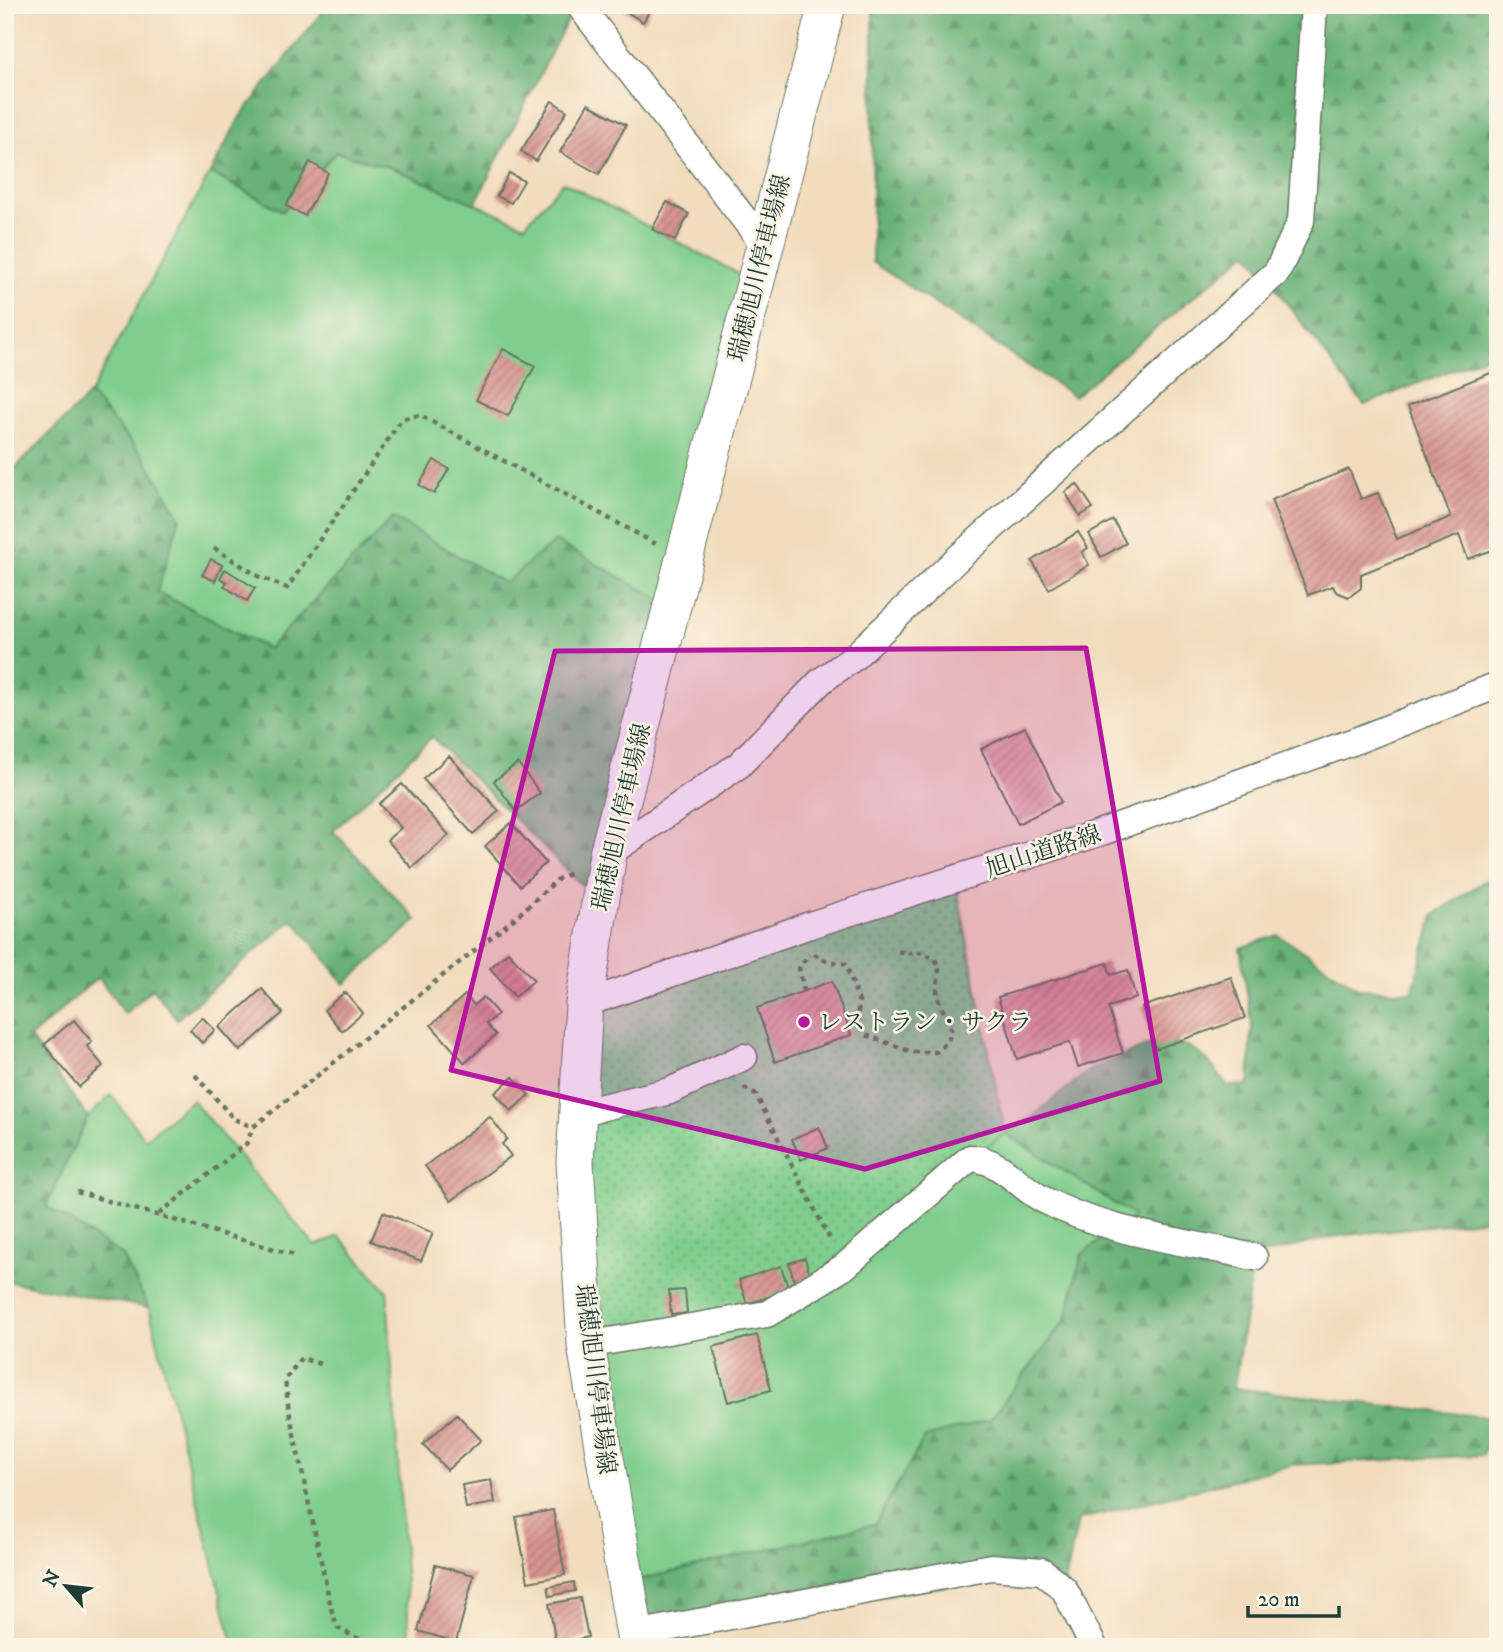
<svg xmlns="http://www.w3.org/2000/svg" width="1503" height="1652" font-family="'IM FELL DW Pica','Noto Serif JP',serif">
<defs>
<pattern id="forest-firs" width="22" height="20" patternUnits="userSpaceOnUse" patternTransform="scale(1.75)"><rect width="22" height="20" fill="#68b178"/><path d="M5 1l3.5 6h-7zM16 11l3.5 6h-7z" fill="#559163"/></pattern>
<pattern id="garden-dots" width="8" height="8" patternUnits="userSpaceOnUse" patternTransform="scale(1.75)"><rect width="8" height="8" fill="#80ce8d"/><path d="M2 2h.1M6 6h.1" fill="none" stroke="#68a874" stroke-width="1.8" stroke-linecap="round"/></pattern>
<pattern id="building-hatch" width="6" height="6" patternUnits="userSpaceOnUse" patternTransform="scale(1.75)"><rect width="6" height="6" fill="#d7948f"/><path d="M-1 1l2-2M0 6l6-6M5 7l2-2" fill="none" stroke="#ae7a76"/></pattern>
</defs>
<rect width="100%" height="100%" fill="#fcf5e5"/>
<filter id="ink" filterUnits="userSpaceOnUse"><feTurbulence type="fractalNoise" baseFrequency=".0143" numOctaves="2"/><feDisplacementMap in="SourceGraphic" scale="14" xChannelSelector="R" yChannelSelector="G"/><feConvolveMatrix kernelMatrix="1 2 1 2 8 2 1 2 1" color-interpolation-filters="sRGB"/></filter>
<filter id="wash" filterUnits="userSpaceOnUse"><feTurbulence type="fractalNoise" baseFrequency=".00686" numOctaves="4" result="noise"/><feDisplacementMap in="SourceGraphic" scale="28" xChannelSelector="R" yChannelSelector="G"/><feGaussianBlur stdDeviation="1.57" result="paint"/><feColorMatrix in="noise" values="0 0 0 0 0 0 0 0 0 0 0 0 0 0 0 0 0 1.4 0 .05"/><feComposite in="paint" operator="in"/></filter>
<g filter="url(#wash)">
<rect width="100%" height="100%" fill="#f2dcbd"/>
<g fill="#80ce8d" stroke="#508660" stroke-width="2">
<polygon points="336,152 395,169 525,225 563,182 756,283 672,606 505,583 393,518 269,649 157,592 180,517 90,394 210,173 283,211"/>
<polygon points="111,1095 145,1139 192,1100 315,1246 339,1236 387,1291 410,1647 234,1647 149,1308 123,1256 45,1206 88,1117"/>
<polygon points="1005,1133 1135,1217 1082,1254 1066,1319 990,1420 925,1437 875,1524 626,1583 604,1341 970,1158"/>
</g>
<g fill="url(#forest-firs)" stroke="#447756" stroke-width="2">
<polygon points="328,5 575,5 475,204 395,169 336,152 283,211 210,173 240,117"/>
<polygon points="873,5 1498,5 1498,364 1492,354 1364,405 1248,252 1074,396 872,262"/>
<polygon points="90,394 144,457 180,517 157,592 268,649 393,518 505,583 555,541 672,606 600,903 432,737 333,831 417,920 345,984 293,919 177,1019 152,988 125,1014 98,977 30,1038 88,1117 46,1206 123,1256 149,1308 5,1281 5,478"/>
<polygon points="1498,872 1498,1218 1331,1237 1254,1257 1234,1388 1495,1418 1483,1455 1292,1465 1078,1520 1064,1589 1041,1572 635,1634 626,1583 875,1524 925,1437 990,1420 1066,1319 1082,1254 1134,1216 1005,1133 1034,1115 1091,1069 1163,1039 1190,1047 1208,1061 1228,1086 1249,1085 1252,1025 1240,948 1278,935 1360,989 1412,992 1434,915"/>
</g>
<polygon fill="url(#garden-dots)" stroke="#508660" stroke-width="2" points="955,879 1005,1133 767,1314 586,1345 584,1004"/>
<g id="blocks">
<g fill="url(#building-hatch)">
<polygon points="616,5 653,5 643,22"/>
<polygon points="552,101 567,111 536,161 521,151"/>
<polygon points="588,104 626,125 599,174 560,152"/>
<polygon points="310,162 328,173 305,216 286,206"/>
<polygon points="509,173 524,181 511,203 497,196"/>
<polygon points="667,202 689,214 675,241 652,229"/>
<polygon points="503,349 535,366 508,416 476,400"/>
<polygon points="1498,370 1498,548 1468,559 1459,535 1361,574 1361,588 1349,597 1336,592 1333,586 1308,595 1271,500 1349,469 1361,499 1378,493 1397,539 1451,517 1408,406"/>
<polygon points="434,460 449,469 434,494 419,485"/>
<polygon points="1077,484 1093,508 1080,516 1065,492"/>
<polygon points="1113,520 1126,543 1101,557 1089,534"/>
<polygon points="1078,532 1088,548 1082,552 1089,565 1049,589 1032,561"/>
<polygon points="211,559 222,565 215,581 202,575"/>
<polygon points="225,569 255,588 247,601 224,586 227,582 220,578"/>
<polygon points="1025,727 1061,802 1018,824 981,749"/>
<polygon points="449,756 499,811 473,834 423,779"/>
<polygon points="518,763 540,793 516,811 494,781"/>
<polygon points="402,784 449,835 412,868 387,840 401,828 379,804"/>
<polygon points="511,823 546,863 520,886 485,846"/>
<polygon points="508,952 534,980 515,997 490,968"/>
<polygon points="1107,963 1111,975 1128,970 1136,998 1108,1007 1123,1053 1078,1067 1070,1042 1017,1059 998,997"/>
<polygon points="1231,977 1245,1018 1156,1049 1142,1007"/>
<polygon points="832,981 851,1035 775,1062 757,1008"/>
<polygon points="262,989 283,1013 240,1051 219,1027"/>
<polygon points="345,992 363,1013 342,1031 324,1010"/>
<polygon points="465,995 474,1005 483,997 498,1014 486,1024 496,1035 465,1063 431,1025"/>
<polygon points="202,1017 215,1030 202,1043 190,1030"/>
<polygon points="74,1020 92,1042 87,1046 103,1066 79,1087 44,1045"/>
<polygon points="513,1077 529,1095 511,1111 495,1093"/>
<polygon points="490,1117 507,1139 502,1144 511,1156 451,1201 425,1166"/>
<polygon points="819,1127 828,1148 801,1160 792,1139"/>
<polygon points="383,1212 433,1233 421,1261 371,1241"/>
<polygon points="805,1258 811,1279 795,1284 789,1263"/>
<polygon points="781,1266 789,1290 747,1304 739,1280"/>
<polygon points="685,1290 687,1313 671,1315 669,1291"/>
<polygon points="757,1335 771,1390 728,1402 713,1347"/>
<polygon points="457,1414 481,1440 447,1470 423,1444"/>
<polygon points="491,1480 495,1503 466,1508 462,1485"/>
<polygon points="553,1510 565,1575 528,1582 516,1517"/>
<polygon points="435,1565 474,1575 456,1642 418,1631"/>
<polygon points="574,1582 575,1591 550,1596 548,1587"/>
<polygon points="580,1598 588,1637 556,1644 549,1604"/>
</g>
</g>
</g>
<g filter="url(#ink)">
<use href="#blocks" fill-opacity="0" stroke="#697564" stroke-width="2"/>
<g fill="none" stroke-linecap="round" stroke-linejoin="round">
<defs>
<g id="street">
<polyline points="579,5 765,246"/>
<polyline points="608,854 739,765 821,681 852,659 956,560 1277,272 1301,221 1314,5"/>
<polyline points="584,1004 807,926 1099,833 1355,741 1498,685"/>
<polyline points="578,1113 670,1091 744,1057"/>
<path d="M586,1345L767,1314L844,1267L970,1158C1000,1159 1017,1185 1042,1199C1106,1233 1184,1241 1254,1257"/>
<polyline points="635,1634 991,1567 1042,1571 1064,1589 1094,1647"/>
</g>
<polyline id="secondary" points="637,1647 586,1345 575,1162 584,1004 608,854 827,5"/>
</defs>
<use href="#street" stroke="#697564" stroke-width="29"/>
<use href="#secondary" stroke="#697564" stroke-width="39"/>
<g stroke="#697564" stroke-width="4.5" stroke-dasharray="5 5" stroke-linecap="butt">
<polyline points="214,548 258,576 287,588 402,419 420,415 656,544"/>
<polyline points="814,954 827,961 846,964 859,1002 857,1021 866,1035 912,1052 936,1052 948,1041 951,1030 937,995 939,966 934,958 917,951 908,954 898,951"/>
<polyline points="804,991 799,968 809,954"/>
<polyline points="195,1075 234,1119 253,1127 515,918 558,879 573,872"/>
<polyline points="744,1088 756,1095 832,1243"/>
<polyline points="77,1192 298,1256"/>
<polyline points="159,1214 247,1143 253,1127"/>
<polyline points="320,1364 301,1358 285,1380 289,1411 332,1612 338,1628 357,1638 392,1647"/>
</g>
<use href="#street" stroke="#fff" stroke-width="26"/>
<use href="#secondary" stroke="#fff" stroke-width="37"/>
</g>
</g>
<path fill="#b5179e" fill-opacity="0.2" stroke="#b5179e" stroke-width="5" stroke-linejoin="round" d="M1086,648L1160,1081L865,1169L451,1070L555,651Z"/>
<circle fill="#b5179e" stroke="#fcf5e5" stroke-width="2.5" cx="804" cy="1022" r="7"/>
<g text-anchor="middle" stroke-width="5" stroke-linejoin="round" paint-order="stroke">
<g font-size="24" fill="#1f3d34" stroke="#fcf5e5">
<text transform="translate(759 268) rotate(-76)" y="8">瑞穂旭川停車場線</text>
<text transform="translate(621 817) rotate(-77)" y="8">瑞穂旭川停車場線</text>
<text transform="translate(1043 851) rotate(-18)" y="8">旭山道路線</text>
<text transform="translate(596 1379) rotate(83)" y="8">瑞穂旭川停車場線</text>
</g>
<g font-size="24" fill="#1f3d34" stroke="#fcf5e5" text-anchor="start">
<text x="818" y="1030">レストラン・サクラ</text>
</g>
</g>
<rect width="1503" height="1652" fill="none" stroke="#fcf5e5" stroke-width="28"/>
<g transform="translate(66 1586) rotate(298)" stroke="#fcf5e5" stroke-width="5" paint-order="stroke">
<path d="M0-5L12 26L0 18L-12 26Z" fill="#1f3d34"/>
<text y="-10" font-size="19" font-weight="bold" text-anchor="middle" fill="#1f3d34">N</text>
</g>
<path d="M1248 1606v10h91v-10" fill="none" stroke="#1f3d34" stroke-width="3.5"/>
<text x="1258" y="1606" font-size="21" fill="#1f3d34" stroke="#fcf5e5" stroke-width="5" paint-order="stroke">20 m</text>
</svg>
